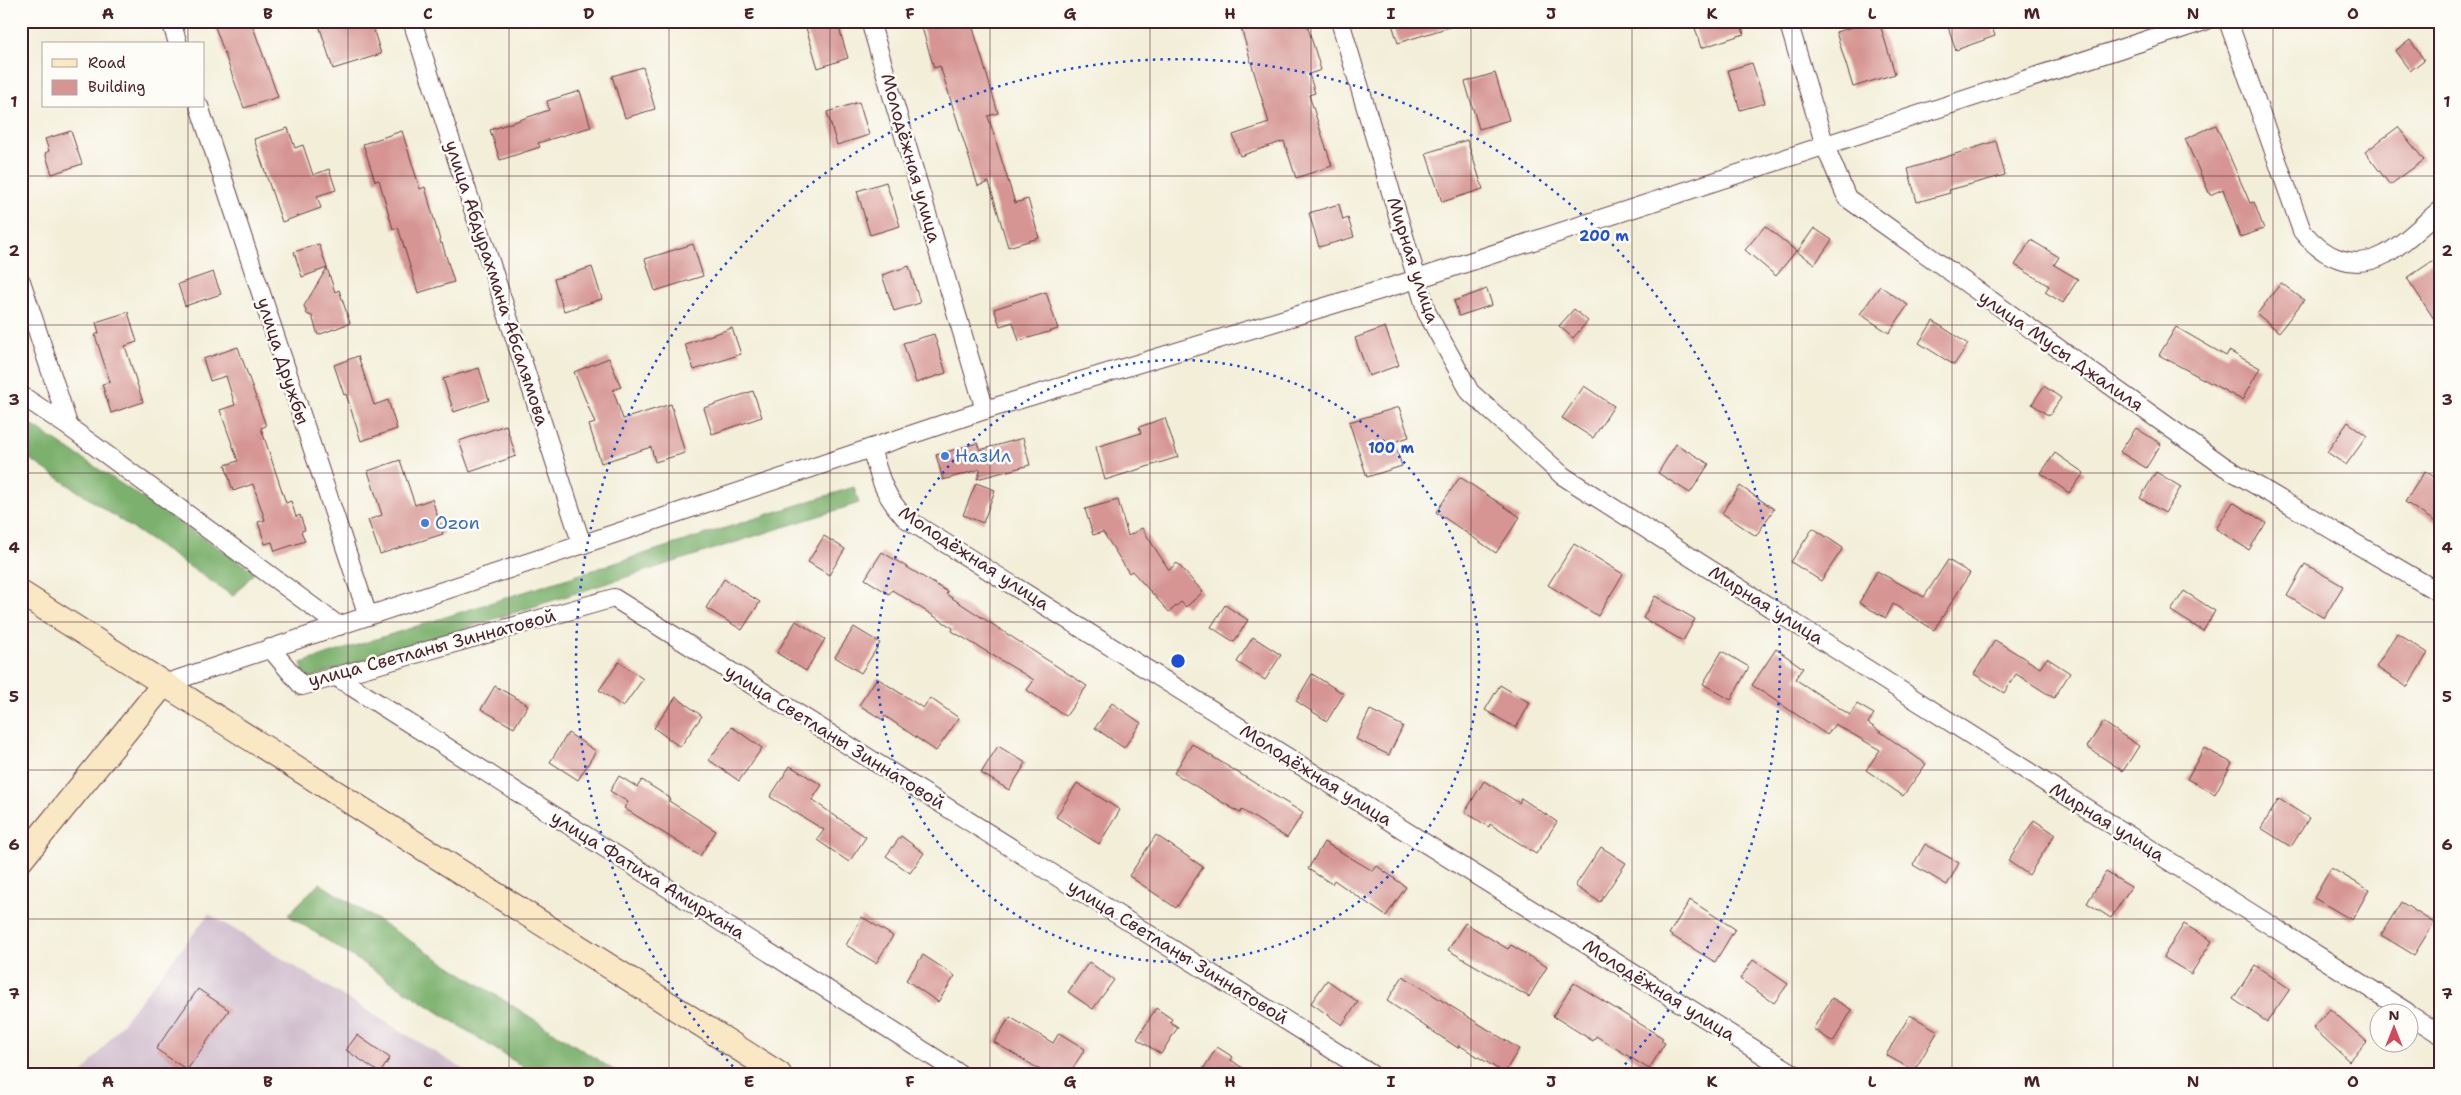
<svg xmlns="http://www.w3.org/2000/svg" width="2461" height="1095" font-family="'Shantell Sans',sans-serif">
<rect width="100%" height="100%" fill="#fdfcf7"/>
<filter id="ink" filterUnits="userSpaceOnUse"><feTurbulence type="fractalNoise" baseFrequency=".02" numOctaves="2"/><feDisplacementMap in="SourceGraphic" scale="10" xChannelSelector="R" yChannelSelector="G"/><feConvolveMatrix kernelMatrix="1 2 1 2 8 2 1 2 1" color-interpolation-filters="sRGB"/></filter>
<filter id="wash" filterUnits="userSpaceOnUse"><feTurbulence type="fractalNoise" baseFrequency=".0096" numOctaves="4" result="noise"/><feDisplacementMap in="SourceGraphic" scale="20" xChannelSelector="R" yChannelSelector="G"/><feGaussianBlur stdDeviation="1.12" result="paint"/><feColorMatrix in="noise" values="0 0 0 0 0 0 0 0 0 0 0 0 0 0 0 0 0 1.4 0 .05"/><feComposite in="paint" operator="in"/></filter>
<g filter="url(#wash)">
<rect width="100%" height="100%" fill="#f2eed8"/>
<polygon fill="#d0bdcd" points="209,914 471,1074 82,1074"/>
<g fill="#7bb16d" stroke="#62684c">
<polygon points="21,418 255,572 233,596 21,453"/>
<polygon points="854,487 859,503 306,679 301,663"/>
<polygon points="319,883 620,1074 534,1074 288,915"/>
</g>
<g id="blocks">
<g fill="#d69593">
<polygon points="213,21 251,21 278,97 244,108"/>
<polygon points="331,21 371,21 381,54 333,69 319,25"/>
<polygon points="804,21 837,21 848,58 818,68"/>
<polygon points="920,21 971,21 998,113 988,116 1015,203 1028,199 1039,238 1008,247 989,182 978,186 940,66 934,68"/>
<polygon points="1239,21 1306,21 1321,70 1309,74 1315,93 1309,95 1332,166 1296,178 1284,141 1240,156 1233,135 1269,123"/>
<polygon points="1391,21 1455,21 1456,25 1398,43"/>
<polygon points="1693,21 1740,21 1744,34 1701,48"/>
<polygon points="1872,21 1879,21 1895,74 1853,87 1836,32"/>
<polygon points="1946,21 1990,21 1995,36 1956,50"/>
<polygon points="2410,40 2424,60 2410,71 2395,51"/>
<polygon points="1752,63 1765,103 1740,110 1728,70"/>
<polygon points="643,67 655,109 625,118 612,76"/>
<polygon points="1495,73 1509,120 1479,129 1465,82"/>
<polygon points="580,91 591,127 538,143 540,147 500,160 490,130 549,110 547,101"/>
<polygon points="859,102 869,135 837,145 827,112"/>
<polygon points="2216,125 2250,203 2254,202 2264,229 2240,237 2223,189 2210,195 2185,139"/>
<polygon points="2398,127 2424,160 2390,185 2365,152"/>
<polygon points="288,128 295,148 303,145 313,175 329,169 336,190 317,196 321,208 282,222 254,139"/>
<polygon points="71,131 82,164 52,174 45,153 49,151 45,139"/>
<polygon points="402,131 420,189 425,187 441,244 442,243 454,282 418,293 398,227 393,229 379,180 375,181 363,144"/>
<polygon points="1467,140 1483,189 1442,202 1426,153"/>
<polygon points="1996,141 2005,175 1949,190 1950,193 1917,202 1908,169"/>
<polygon points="886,182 900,226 870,235 857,191"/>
<polygon points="1339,204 1343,220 1348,218 1354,237 1319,247 1309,213"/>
<polygon points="1765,226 1796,251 1776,276 1745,250"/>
<polygon points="1814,228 1832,240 1815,264 1797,252"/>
<polygon points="2031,240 2059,257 2054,265 2078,279 2063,303 2045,292 2049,286 2015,265"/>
<polygon points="319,244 327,268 302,277 294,252"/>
<polygon points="693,244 703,276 655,291 645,259"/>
<polygon points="2440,256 2440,328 2407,278"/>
<polygon points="909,266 920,303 894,311 882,275"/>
<polygon points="592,267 602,299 564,311 554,279"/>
<polygon points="327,268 335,292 339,290 350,323 318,335 312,316 307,314 304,306"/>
<polygon points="213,272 221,294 185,306 178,284"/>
<polygon points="2281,283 2304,300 2279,332 2257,314"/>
<polygon points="1880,286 1908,305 1889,333 1860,314"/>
<polygon points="1487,289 1492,305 1459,316 1454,301"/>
<polygon points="1046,292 1058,329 1019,341 1013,322 1000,326 994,309"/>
<polygon points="1574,309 1588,321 1573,338 1559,326"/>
<polygon points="128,312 137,342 125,346 143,402 111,413 102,384 110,382 95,335 99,333 96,322"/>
<polygon points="1933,321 1968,344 1954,365 1919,343"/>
<polygon points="1385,327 1399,365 1369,376 1355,338"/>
<polygon points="2176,327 2226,356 2229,351 2260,368 2242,400 2159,355"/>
<polygon points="732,328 741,354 694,370 685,344"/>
<polygon points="934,334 946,373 916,383 903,343"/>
<polygon points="238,347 266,426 261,428 286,503 291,501 296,517 300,515 305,530 301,531 305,541 275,551 272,542 265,544 258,522 265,520 253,484 233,491 225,465 238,461 220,410 235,405 226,376 210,381 203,359"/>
<polygon points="358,356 374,405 388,400 397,429 361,441 346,394 344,395 334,365"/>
<polygon points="609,358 621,387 613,390 623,419 671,404 685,453 655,462 651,447 601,463 589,425 595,423 574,372"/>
<polygon points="479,368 489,400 454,412 443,379"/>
<polygon points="1584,386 1614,406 1593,438 1562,418"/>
<polygon points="2044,386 2061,398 2049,416 2032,404"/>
<polygon points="753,391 762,417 712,434 704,408"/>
<polygon points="1399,407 1409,437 1394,442 1402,466 1367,477 1349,422"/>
<polygon points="1165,418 1178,457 1105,480 1096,447 1141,433 1139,427"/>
<polygon points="2348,422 2367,436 2346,465 2327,452"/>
<polygon points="506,425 516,456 470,472 459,441"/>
<polygon points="2136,428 2161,444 2146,468 2120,452"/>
<polygon points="1023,438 1030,465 977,479 981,469 943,480 936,455 977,443 980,450"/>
<polygon points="1676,444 1709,464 1690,493 1658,473"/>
<polygon points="2055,453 2084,473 2069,493 2041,473"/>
<polygon points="400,460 415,505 432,499 443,534 380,554 368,520 382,515 368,471"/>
<polygon points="2425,471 2440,481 2440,525 2405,502"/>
<polygon points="2156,472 2181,487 2165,513 2140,498"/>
<polygon points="1460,477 1520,517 1496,553 1436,512"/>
<polygon points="976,483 995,490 983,523 963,515"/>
<polygon points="1740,486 1774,509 1756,536 1722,513"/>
<polygon points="1118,500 1128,536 1142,528 1169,570 1177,563 1203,592 1186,607 1181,602 1169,612 1132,571 1129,573 1103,532 1093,535 1085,509"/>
<polygon points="2233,502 2266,523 2249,550 2216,529"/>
<polygon points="1813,528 1843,548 1821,581 1791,562"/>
<polygon points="824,536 845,549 829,575 808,562"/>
<polygon points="1574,544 1623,574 1598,616 1548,585"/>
<polygon points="882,552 948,592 946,594 1087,686 1066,716 1027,690 1034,680 952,631 953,628 892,590 889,594 865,579"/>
<polygon points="1948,560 1970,573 1934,630 1893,604 1886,618 1859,603 1877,571 1924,597"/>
<polygon points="2305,564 2343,586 2324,618 2287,596"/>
<polygon points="724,579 760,602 742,630 706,608"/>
<polygon points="2184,591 2215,611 2203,631 2171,611"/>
<polygon points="1655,596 1695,619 1683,641 1643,618"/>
<polygon points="1225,605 1248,620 1234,642 1211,627"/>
<polygon points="796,621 825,639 806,671 777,653"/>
<polygon points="854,627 880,643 861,673 835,657"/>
<polygon points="2397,633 2428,653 2407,687 2376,667"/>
<polygon points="1253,637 1281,655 1265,680 1237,662"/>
<polygon points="1995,640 2040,668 2047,658 2070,673 2054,698 2016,674 2004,693 1974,674"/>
<polygon points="1776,649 1803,668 1795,679 1850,715 1857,704 1874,714 1868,723 1926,764 1903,796 1866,770 1880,750 1835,724 1827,735 1752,685"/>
<polygon points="1722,651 1749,667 1731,700 1703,684"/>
<polygon points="619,662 643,679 623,707 599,690"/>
<polygon points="1312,674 1344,694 1327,721 1296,701"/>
<polygon points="877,678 923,708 930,698 959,718 936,751 885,716 883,720 859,705"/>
<polygon points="1500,685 1530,703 1516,728 1485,710"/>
<polygon points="495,686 528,705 514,728 481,709"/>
<polygon points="676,697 702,716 680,747 654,728"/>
<polygon points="1112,703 1141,723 1124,748 1095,728"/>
<polygon points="1370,710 1403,726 1389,755 1356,739"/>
<polygon points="2103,722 2139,746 2123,771 2087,747"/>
<polygon points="732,727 762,748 739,781 709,760"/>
<polygon points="568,733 596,751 578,780 550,762"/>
<polygon points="1192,744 1303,813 1287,838 1242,810 1240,813 1174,773"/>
<polygon points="998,746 1026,763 1009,790 981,773"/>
<polygon points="2204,748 2232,763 2215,794 2187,779"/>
<polygon points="790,766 822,785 812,800 866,837 849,862 817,840 824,830 770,797"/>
<polygon points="619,776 637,787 642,780 670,798 669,801 716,831 700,856 624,808 628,802 610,791"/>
<polygon points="1484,781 1519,803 1521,798 1557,822 1536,854 1490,824 1489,827 1465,812"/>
<polygon points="1077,783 1120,810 1099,844 1056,817"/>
<polygon points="2279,799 2309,818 2291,847 2261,828"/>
<polygon points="2034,820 2055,834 2029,875 2008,861"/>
<polygon points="1156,835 1203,867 1176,908 1129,876"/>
<polygon points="901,836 924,853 910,873 886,856"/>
<polygon points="1324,842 1373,871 1377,866 1406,887 1386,916 1334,880 1332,884 1308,869"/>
<polygon points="1925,844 1959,863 1947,885 1913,865"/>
<polygon points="1601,847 1626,863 1600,902 1575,886"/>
<polygon points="2331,868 2369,890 2352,920 2314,898"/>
<polygon points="2106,872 2131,887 2111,918 2087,903"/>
<polygon points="1690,900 1735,929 1715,962 1669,934"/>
<polygon points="2401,902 2434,923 2414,955 2381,935"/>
<polygon points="862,917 893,936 876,963 846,945"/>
<polygon points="1465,923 1508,949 1511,945 1547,967 1529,997 1448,950"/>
<polygon points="2184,924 2212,941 2191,974 2163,957"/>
<polygon points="923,955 955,976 938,1002 906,980"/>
<polygon points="1753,960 1788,984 1774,1003 1740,979"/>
<polygon points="1089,962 1114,980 1093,1009 1068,992"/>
<polygon points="2255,965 2290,989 2267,1022 2233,999"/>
<polygon points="1403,976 1519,1049 1504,1073 1459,1045 1458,1048 1387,1001"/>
<polygon points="1327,980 1358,1002 1342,1025 1311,1003"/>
<polygon points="1574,983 1663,1038 1661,1041 1665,1043 1649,1069 1596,1036 1593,1041 1553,1016"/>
<polygon points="198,989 229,1010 187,1070 156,1049"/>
<polygon points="1832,998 1852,1010 1833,1042 1813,1029"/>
<polygon points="1156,1008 1172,1019 1170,1022 1178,1027 1161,1054 1137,1039"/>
<polygon points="2330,1009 2367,1042 2349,1061 2313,1028"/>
<polygon points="1910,1015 1938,1031 1914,1071 1886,1055"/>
<polygon points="1010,1017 1053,1043 1059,1033 1085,1049 1069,1074 1047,1074 994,1042"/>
<polygon points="357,1035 390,1058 380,1073 346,1050"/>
<polygon points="1217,1047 1233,1057 1231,1060 1251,1074 1200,1074"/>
</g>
</g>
</g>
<g filter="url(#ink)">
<use href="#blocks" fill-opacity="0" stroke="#633e45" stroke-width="1"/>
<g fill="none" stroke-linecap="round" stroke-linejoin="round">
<defs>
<g id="street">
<polyline points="171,21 178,44"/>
<polyline points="412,21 582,545"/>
<polyline points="870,21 985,410"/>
<polyline points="1340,21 1427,313 1470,392 1563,476 2407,1012"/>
<polyline points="1788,21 1825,146 1847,198 2225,467 2440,593"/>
<path d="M2228,21L2302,231C2323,257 2353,272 2386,254C2405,243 2423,224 2440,210"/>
<polyline points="199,106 368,616"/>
<polyline points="21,281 69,427"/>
<polyline points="21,395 69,427 339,626"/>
<path d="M871,448C880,478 883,494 905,518L1794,1074"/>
<polyline points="270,648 302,686 614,598 1371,1074"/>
<polyline points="335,676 960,1074"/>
<polyline points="164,684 985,410 1417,279 2205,21"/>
<polyline points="2408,1014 2440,1034"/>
</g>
<g id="secondary">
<polyline points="21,593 779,1074"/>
<polyline points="21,860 164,684"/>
</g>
</defs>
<use href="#street" stroke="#633e45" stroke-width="20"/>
<use href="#secondary" stroke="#633e45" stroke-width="26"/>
<use href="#street" stroke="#fff" stroke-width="18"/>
<use href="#secondary" stroke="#fae7c3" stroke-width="24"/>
</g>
</g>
<path fill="none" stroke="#4a1f2b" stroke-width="1" stroke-opacity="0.55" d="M188,21V44M348,21V1074M509,21V1074M669,21V1074M830,21V1074M990,21V1074M1150,21V1074M1311,21V1074M1471,21V1074M1632,21V1074M1792,21V1074M1952,21V1074M2113,21V1074M2273,21V1074M188,106V1074M21,176H2440M21,325H2440M21,473H2440M21,622H2440M21,770H2440M21,919H2440"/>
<g fill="none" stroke="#1d4ed8" stroke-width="2.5" stroke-dasharray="2.5 5">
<circle cx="1178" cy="661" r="301"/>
<path d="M738 1072A602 602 0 1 1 1618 1072"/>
</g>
<g fill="#3f7fe0" stroke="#fdfcf7" stroke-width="2">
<circle cx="945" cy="456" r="5"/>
<circle cx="425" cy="523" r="5"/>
</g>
<g text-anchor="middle" stroke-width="5" stroke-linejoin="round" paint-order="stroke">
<g font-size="18" fill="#4a1f2b" stroke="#fdfcf7">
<text transform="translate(911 158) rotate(74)" y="6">Молодёжная улица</text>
<text transform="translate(1413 260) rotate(72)" y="6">Мирная улица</text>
<text transform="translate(497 283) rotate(72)" y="6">улица Абдурахмана Абсалямова</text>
<text transform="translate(2061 351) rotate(35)" y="6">улица Мусы Джалиля</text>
<text transform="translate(283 361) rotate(72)" y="6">улица Дружбы</text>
<text transform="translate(974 558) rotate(33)" y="6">Молодёжная улица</text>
<text transform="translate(1766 605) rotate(32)" y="6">Мирная улица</text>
<text transform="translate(432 648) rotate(-15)" y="6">улица Светланы Зиннатовой</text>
<text transform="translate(835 737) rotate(32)" y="6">улица Светланы Зиннатовой</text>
<text transform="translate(1316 775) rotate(32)" y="6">Молодёжная улица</text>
<text transform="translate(2107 822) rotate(32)" y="6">Мирная улица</text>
<text transform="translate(648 875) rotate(32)" y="6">улица Фатиха Амирхана</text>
<text transform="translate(1178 952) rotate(32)" y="6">улица Светланы Зиннатовой</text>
<text transform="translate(1659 990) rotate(32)" y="6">Молодёжная улица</text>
</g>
<g font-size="18" fill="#366cbe" stroke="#fdfcf7" text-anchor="start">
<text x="955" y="462">НазИл</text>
<text x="435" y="529">Ozon</text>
</g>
</g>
<circle cx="1178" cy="661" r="8" fill="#1d4ed8" stroke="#fdfcf7" stroke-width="2.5"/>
<g font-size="15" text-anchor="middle" font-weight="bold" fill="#1d4ed8" stroke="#fdfcf7" stroke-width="5" stroke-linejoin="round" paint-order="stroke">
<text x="1604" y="241">200 m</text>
<text x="1391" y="453">100 m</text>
</g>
<rect width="2461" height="1095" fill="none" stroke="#fdfcf7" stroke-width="55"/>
<rect x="42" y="42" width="162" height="65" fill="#fdfcf7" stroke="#b5a4a5"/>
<rect x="52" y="59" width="25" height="8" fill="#fae7c3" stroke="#b5a4a5"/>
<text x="88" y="68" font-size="15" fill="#4a1f2b">Road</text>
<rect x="52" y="80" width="25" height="15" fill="#d69593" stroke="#b5a4a5"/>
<text x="88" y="92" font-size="15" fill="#4a1f2b">Building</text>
<g transform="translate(2394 1028)"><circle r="24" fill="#fdfcf7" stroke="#b5a4a5"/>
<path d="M0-4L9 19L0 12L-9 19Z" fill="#d1495b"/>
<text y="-8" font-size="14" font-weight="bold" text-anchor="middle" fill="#4a1f2b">N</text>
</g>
<rect x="28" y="28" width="2406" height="1040" fill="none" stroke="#4a1f2b" stroke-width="2"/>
<g font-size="16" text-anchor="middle" font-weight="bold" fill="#4a1f2b">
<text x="108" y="19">A</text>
<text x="268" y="19">B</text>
<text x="428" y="19">C</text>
<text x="589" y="19">D</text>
<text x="749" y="19">E</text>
<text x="910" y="19">F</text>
<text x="1070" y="19">G</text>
<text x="1230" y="19">H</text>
<text x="1391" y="19">I</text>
<text x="1551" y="19">J</text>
<text x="1712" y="19">K</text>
<text x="1872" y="19">L</text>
<text x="2032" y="19">M</text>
<text x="2193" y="19">N</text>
<text x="2353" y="19">O</text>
<text x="14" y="107">1</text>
<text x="2447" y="107">1</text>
<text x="14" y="256">2</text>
<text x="2447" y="256">2</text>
<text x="14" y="405">3</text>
<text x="2447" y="405">3</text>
<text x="14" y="553">4</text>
<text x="2447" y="553">4</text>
<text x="14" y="702">5</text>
<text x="2447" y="702">5</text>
<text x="14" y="850">6</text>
<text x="2447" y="850">6</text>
<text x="14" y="999">7</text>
<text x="2447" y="999">7</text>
<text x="108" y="1087">A</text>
<text x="268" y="1087">B</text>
<text x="428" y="1087">C</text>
<text x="589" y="1087">D</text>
<text x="749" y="1087">E</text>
<text x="910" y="1087">F</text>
<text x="1070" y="1087">G</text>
<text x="1230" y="1087">H</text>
<text x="1391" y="1087">I</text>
<text x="1551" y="1087">J</text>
<text x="1712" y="1087">K</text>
<text x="1872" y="1087">L</text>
<text x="2032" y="1087">M</text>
<text x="2193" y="1087">N</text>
<text x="2353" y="1087">O</text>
</g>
</svg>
